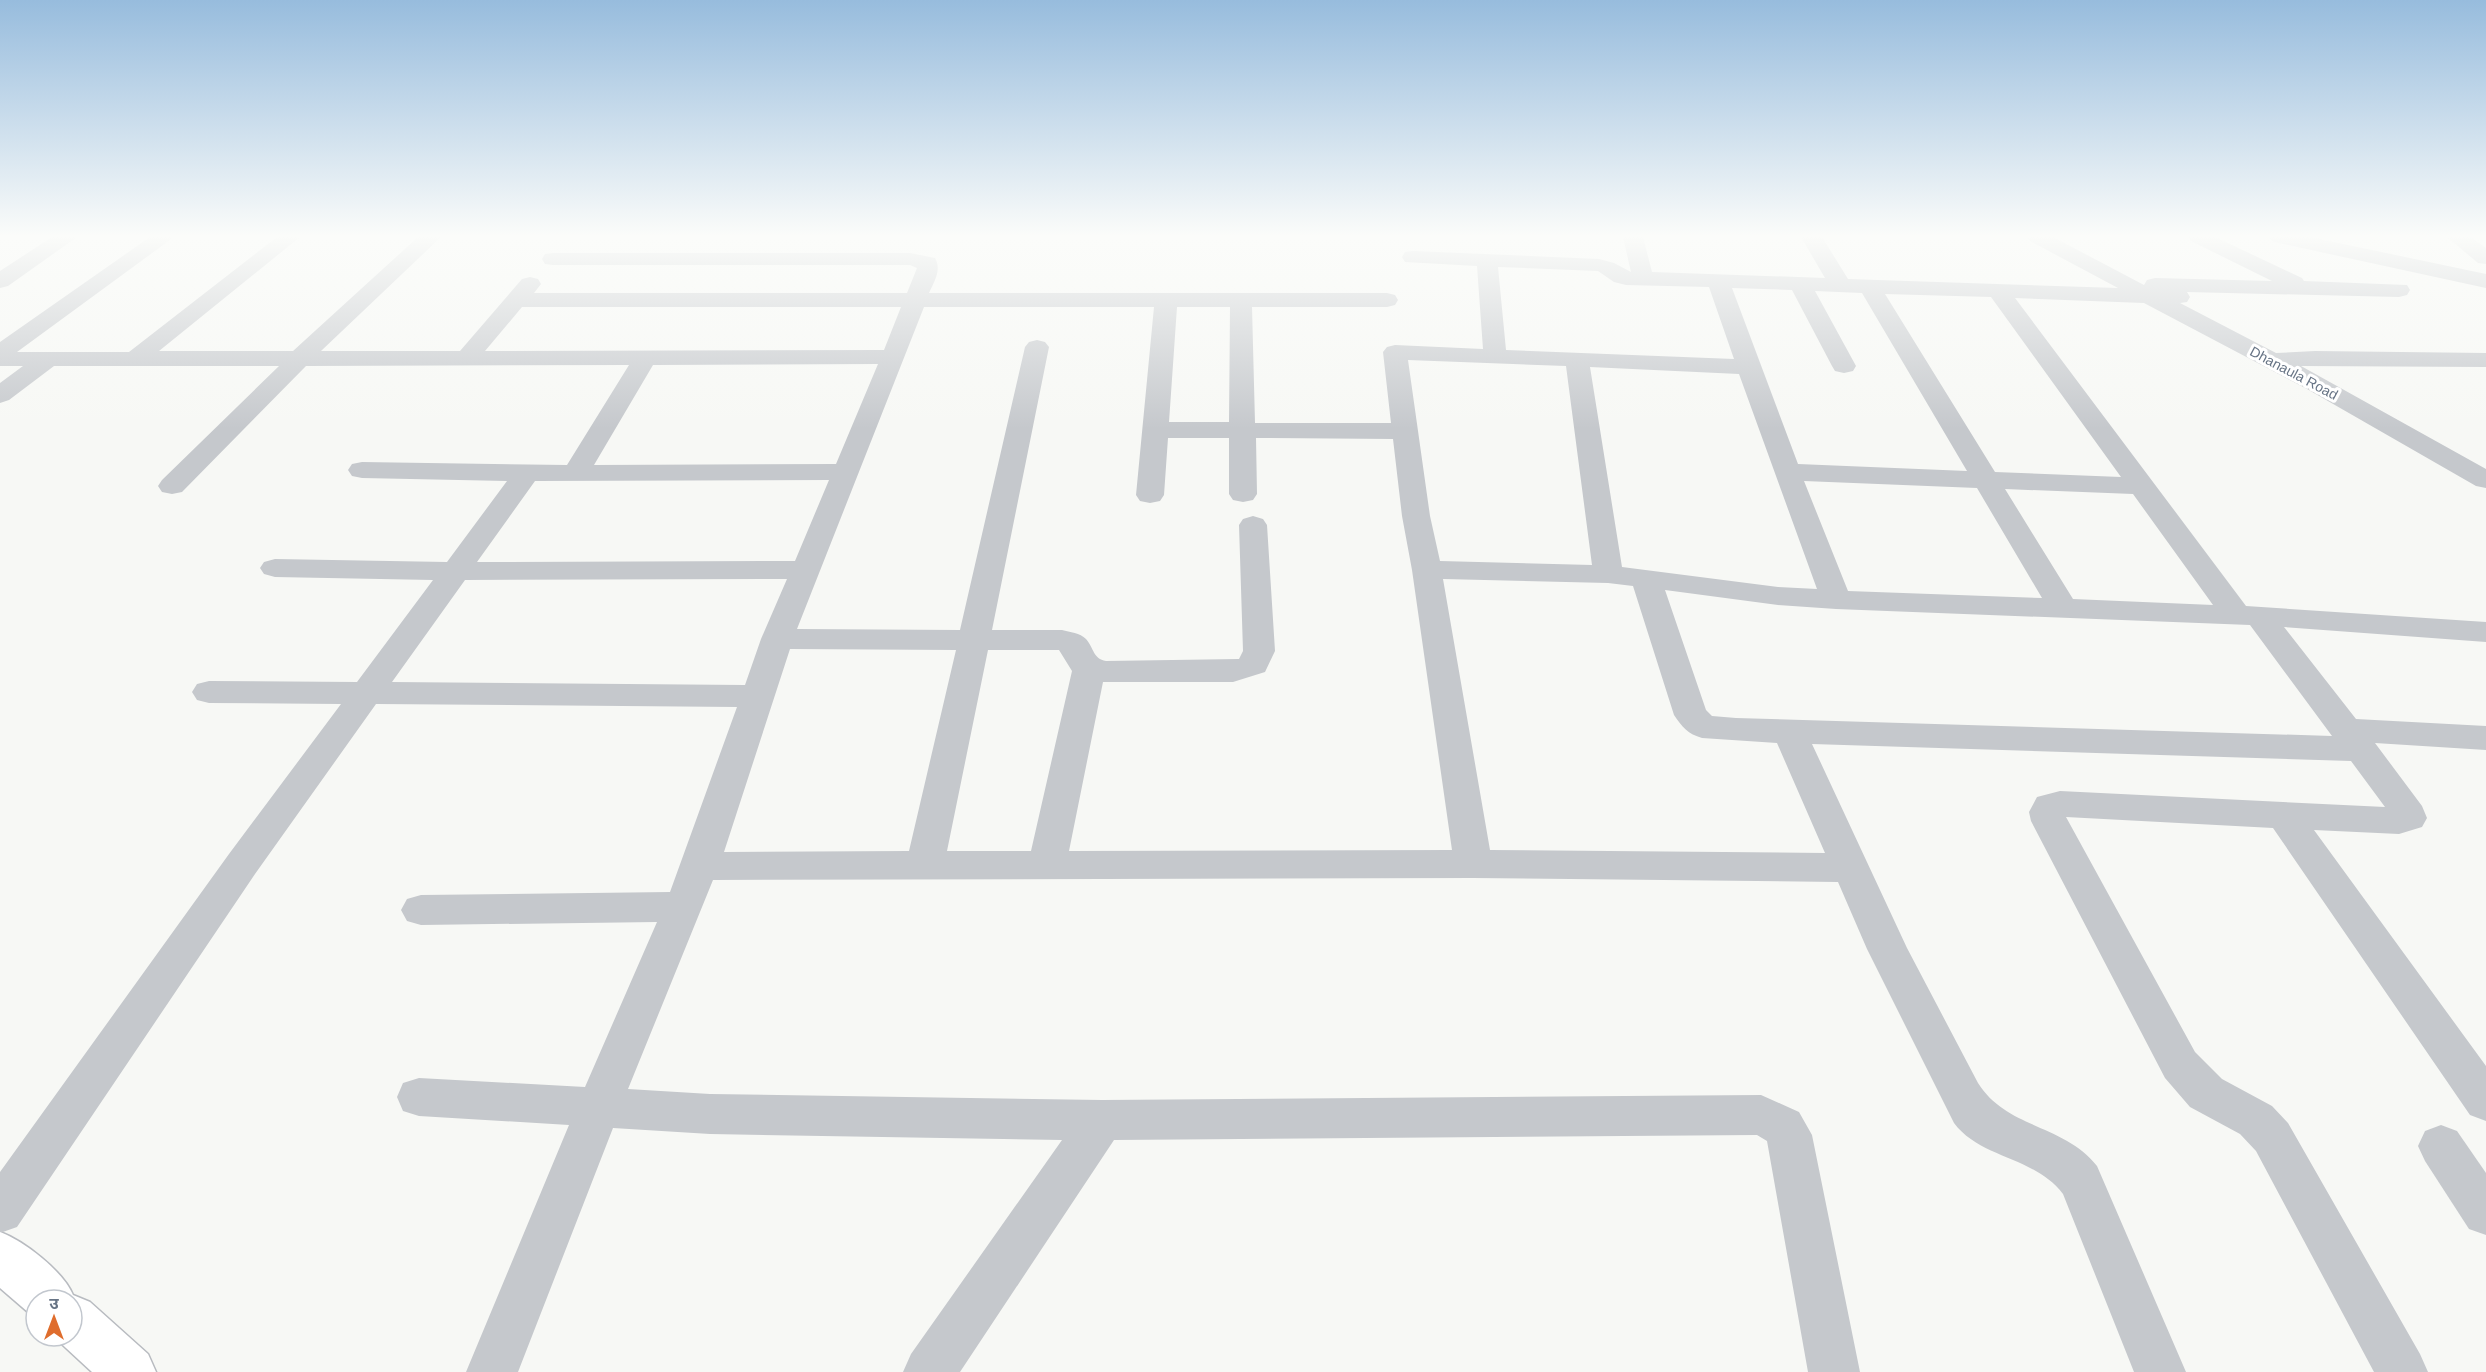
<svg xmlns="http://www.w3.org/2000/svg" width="2486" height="1372" font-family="Helvetica,'Noto Sans Devanagari',sans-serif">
<rect width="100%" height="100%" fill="#f7f8f5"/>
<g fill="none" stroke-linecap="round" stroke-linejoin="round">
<defs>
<path id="major" d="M0,1232C24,1241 63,1271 73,1295L90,1302L148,1354L156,1372H92L53,1336H72V1300H36V1319L0,1288Z"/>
</defs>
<use href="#major" stroke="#b8bbc0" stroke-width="3"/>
<g fill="#c5c8cc" fill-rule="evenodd">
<polygon points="52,237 77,237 8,286 0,288 0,271"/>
<path d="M150,237H174L17,352H129L277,237H300L159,351H293L418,237H441L321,351H460L522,279L530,277L538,279L541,284L534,293H907L917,268L910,265H553L545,264L542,259L545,254L553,253H910L935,258C942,270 934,282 929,293H1387L1395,295L1398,300L1395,305L1387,307H1252L1255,423H1391L1383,352L1387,347L1395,345L1483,349L1477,266L1405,262L1402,257L1405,252L1413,251L1599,259L1614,263L1631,272L1623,237H1643L1652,272L1825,278L1801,237H1822L1848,279L2118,288L2030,241L2027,237H2053L2144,285L2147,280L2155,278L2272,281L2191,241L2188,237H2215L2302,278L2304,281L2407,285L2410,290L2407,295L2399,297L2187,292L2190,297L2187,302L2180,303L2276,353L2315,351L2486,353V367L2301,366L2486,469V488L2476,486L2307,389L2144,303L2015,298L2246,606L2486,622V642L2284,627L2356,719L2486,726V750L2375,743L2422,806L2427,818L2422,827L2399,834L2314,830L2486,1066V1121L2470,1115L2273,828L2066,817L2195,1052L2222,1079L2272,1106L2288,1123L2420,1354L2428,1372H2374L2256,1151L2240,1134L2190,1107L2165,1078L2031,821L2029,812L2037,797L2060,791L2385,807L2351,761L1812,744L1907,948L1978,1083C2007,1129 2064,1124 2097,1166L2186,1372H2134L2063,1194C2034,1156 1981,1159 1954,1123L1867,949L1838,882L1473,878L713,880L628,1089L710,1094L1102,1100L1761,1095L1799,1112L1812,1135L1860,1372H1808L1767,1141L1757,1135L1114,1140L960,1372H903L911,1354L1062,1140L710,1134L613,1128L518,1372H466L569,1125L419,1116L403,1111L397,1097L403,1083L419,1078L585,1087L657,922L421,925L407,921L401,910L407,899L421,895L670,892L737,707L376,704L255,874L17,1227L0,1233V1172L229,854L341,704L209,703L197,700L192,692L197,684L209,681L357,682L433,580L275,577L264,574L260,568L264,562L275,559L447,562L507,481L362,478L352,476L348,470L352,464L362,462L567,465L629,365L306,366L182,492L172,494L162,492L158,486L162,480L279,366H54L9,400L0,403V383L23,366H0V342ZM1498,267L1598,271L1614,282L1626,285L1709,287L1734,359L1506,350ZM1732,288L1792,290L1832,366L1835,371L1844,373L1853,371L1856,366L1815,291L1862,293L1967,471L1798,464ZM1885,294L1991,297L2121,477L1995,472ZM522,307H901L884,350L485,351ZM924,307H1154L1136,495L1140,501L1150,503L1160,501L1164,495L1168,438H1229V494L1233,500L1243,502L1253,500L1257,494L1256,438L1393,439L1402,516L1412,570L1452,850L1069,851L1103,682H1233L1265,672L1275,651L1267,525L1263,519L1253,516L1243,519L1239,525L1243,651L1239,659L1106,661C1093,659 1094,648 1086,639C1080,633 1070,632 1062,630H992L1049,347L1045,342L1037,340L1029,342L1025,347L960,630L797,629ZM1177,307H1230L1229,422H1169ZM1408,360L1566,366L1592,565L1440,561L1430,516ZM878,364L836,464L594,465L653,365ZM1590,367L1739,374L1817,589L1778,587L1622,567ZM829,480L795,561L477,562L535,481ZM1804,481L1977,488L2042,598L1848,591ZM2005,489L2133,494L2213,605L2073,599ZM787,579L761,639L745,685L392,682L465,580ZM1443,579L1608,583L1633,586L1674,715C1682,727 1688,734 1702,738L1777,743L1825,853L1490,850ZM1665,590L1778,605L1836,609L2250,625L2332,736L1736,718L1712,716L1706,710ZM790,649L956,650L909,851L724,852ZM988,650H1059L1072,671L1031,851H947Z"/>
<polygon points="2269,237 2310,237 2486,274 2486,288 2279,243 2272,241"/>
<polygon points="2447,237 2471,237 2486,248 2486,264 2478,263"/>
<polygon points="2441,1125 2457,1131 2486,1173 2486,1235 2469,1229 2425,1161 2418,1146 2425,1131"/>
</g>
<use href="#major" fill="#fff" fill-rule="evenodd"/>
</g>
<linearGradient id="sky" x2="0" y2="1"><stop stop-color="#97bcdd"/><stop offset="0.55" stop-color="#fbfcfa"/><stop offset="1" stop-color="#fbfcfa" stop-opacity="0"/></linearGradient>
<rect width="2486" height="429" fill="url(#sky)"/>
<g text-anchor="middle" stroke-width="6" stroke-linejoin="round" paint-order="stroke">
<g font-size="14" fill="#677485" stroke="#fff">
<text transform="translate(2294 373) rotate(28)" y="5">Dhanaula Road</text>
</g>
</g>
<g transform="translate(54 1318)"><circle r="28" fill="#ffffff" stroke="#c2c7ce" stroke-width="1.5"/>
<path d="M0-4.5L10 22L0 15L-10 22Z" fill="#df6d2d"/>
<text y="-9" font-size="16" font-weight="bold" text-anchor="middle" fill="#677485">उ</text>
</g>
</svg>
